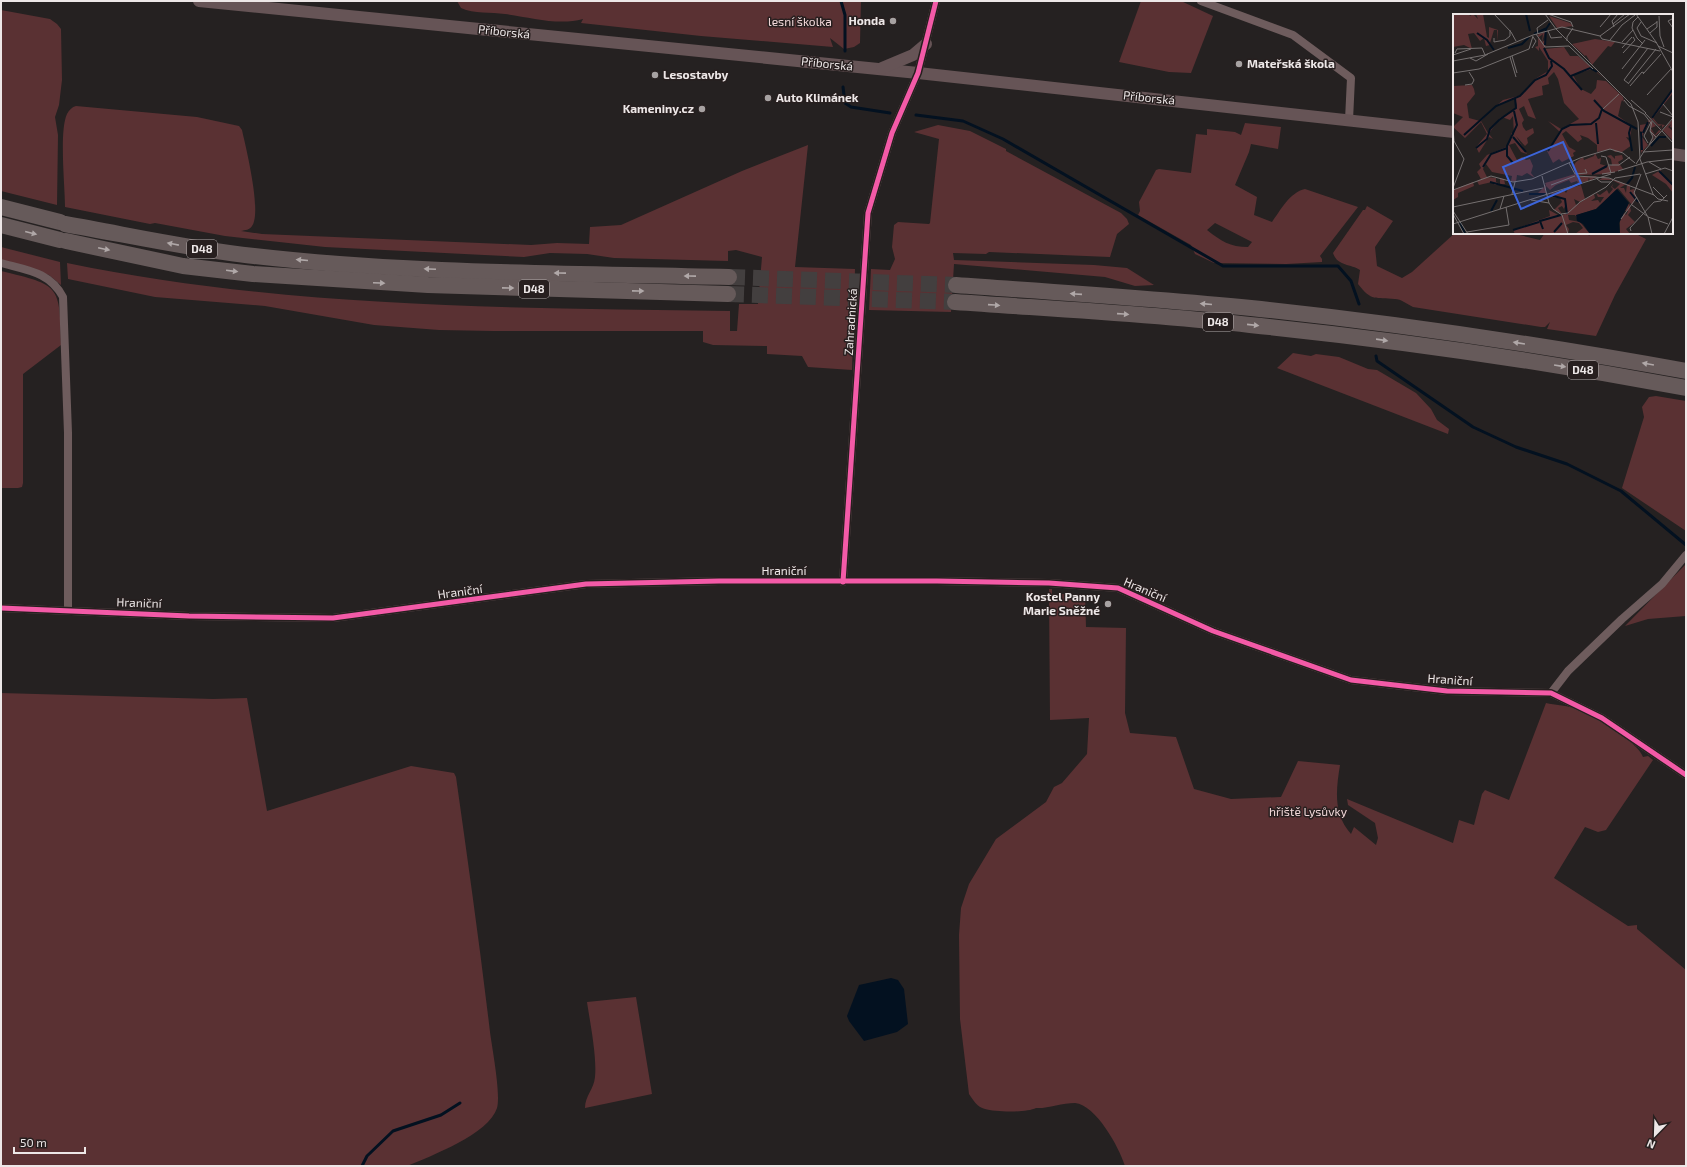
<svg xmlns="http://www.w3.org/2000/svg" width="1687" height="1167" font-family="'Exo 2',sans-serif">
<rect width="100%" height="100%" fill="#252121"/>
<g fill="#5a3133" fill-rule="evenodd">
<path d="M457,1H861L860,43L854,47L844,49L830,38L833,47L701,36L581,23L583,19C558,26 530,17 505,14C491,12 474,14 461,8Z"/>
<polygon points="1141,1 1181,1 1213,16 1191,73 1169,72 1119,62"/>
<polygon points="1,10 50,19 57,24 61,29 62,80 59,105 55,117 58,135 57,205 1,191"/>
<path d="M76,106L197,117L239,126L242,130C246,148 262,212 252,226C250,230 245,230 241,231L262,234L531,245L557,243L589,244L590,227L621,225L742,171L808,145L795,267L855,269L852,370L808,367L802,356L767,354V346L713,345L703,342V331H493L439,330L374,325L265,306L155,297L68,279L67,263C285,308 508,308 730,311V331H737L739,304H758L762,257L736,250L728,251V261L614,258L587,254L550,253L524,257L325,247L225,236L155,223L150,224L65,207C65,186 59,131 67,114C69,110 72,107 76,106Z"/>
<path d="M1245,123L1281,127L1278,149L1251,144L1249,152L1235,185L1257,197L1254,215L1272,222C1280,211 1290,192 1305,189L1358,207L1320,256L1322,259V262L1286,264L1214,263L1195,254L1191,245L1138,215L1140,211L1139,202L1156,170L1159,169L1191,173L1196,134L1207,135V129L1235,132L1241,135ZM1215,223L1252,242L1248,247C1230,247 1221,241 1207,230Z"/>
<polygon points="938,125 970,131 1006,149 1006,151 1121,213 1127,219 1129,224 1117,234 1110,257 989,252 986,254 953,253 954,260 1094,265 1127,268 1154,285 1135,286 1105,277 954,264 951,312 869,310 871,269 890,270 895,259 892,247 894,225 898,222 929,224 930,223 939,139 914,132"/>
<path d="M1367,206L1393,221L1375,247L1377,266L1402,278L1412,272L1455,233H1511L1540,240L1545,233H1588L1589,236L1591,233H1634L1646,239L1615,295L1596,336L1547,329L1550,322L1545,327H1541L1413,307C1407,304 1401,299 1395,299C1375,297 1372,302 1358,284L1360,270C1351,264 1337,266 1333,253L1363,210H1365Z"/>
<polygon points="1,247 60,262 61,285 49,275 1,260"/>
<path d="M1,271C60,285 60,285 61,345L23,374V483L22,487L18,488H1Z"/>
<polygon points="1293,353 1311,356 1316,354 1339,357 1368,369 1377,370 1416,393 1431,409 1437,420 1449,429 1448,434 1277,368"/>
<polygon points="1656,396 1686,401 1686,531 1622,488 1644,417 1642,407 1649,397"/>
<polygon points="1686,564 1686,616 1648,619 1625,626"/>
<path d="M1049,589H1052V594H1085L1086,627L1126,628L1125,713L1130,733L1176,737L1194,789L1231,799L1281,797L1298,761L1340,765C1336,790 1333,814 1351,834L1354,827L1376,845L1378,838L1375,823L1348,805L1347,799L1453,843L1459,820L1474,825L1482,794L1485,790L1509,800L1546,703C1555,705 1565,705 1573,708C1588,712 1639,742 1643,757L1648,756L1653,760L1606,830L1598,832L1585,827L1554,878L1628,926L1637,925V929L1686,970V1166H1125C1119,1147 1096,1105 1075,1103C1062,1103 1046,1109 1036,1108C1026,1113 995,1112 985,1109C977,1107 973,1100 969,1094L960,1019L959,935L961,908L969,884L996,839L1046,802L1054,787L1062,783L1087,754L1089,718L1050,720Z"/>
<path d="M1,693L213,699L247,698L267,811L411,766L454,773L456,777C468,862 480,947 490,1032C492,1048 501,1094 497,1108C489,1134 431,1156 407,1166H1Z"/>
<path d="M636,997L652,1094L585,1108C585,1096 594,1089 595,1077C597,1057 590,1022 587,1002Z"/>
</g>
<polygon fill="#031120" points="891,978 898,980 904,989 908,1024 897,1032 864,1041 849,1021 847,1016 859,985"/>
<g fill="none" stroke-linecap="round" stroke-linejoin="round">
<g stroke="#031120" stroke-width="3">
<polyline points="841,1 845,15 845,51"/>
<polyline points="843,87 845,103 851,107 890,113"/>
<polyline points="916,115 963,121 1003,139 1223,266 1338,266 1351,281 1359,304"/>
<polyline points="1376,356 1377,361 1473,427 1516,447 1567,464 1621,491 1686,545"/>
<polyline points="362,1166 367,1156 393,1131 441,1115 460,1103"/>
</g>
<g stroke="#433f3f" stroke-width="16" stroke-dasharray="16 8" stroke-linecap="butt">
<polyline points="729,277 956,285"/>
<polyline points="728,294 955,302"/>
</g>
<g stroke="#6e5c5d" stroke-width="8">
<polyline points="1201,1 1293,35 1351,78 1349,120"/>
<path d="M1,263C27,270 50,272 63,297L68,433V611"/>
<polyline points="843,582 868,213 892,133 918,73 936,1"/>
<polyline points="1,608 189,616 333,618 586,584 719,581 937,581 1049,583 1118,588 1213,631 1351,680 1447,691 1551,693 1602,718 1686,775"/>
<polyline points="1551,693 1568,671 1622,619 1662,584 1686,555"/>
</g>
<g stroke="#665456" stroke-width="12">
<polyline points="199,1 918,73 1454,132"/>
<polyline points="882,68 913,55 926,44"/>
<polyline points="1672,154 1686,156"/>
</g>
<g stroke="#665a5a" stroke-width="16">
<polyline points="1,207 60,222"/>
<path d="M65,224C128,235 190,249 254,256C411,274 570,273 729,277"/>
<polyline points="1,225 60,240"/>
<polyline points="66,241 183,266 253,274 428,285 728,294"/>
<path d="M956,285C1054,292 1152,298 1251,308C1396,323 1542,345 1686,371"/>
<path d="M955,302C1053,309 1152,314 1250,325C1396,340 1542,361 1686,388"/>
</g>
<defs>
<g id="cycleway">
<polyline points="843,582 868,213 892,133 918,73 936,1"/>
<polyline points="1,608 189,616 333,618 586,584 719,581 937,581 1049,583 1118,588 1213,631 1351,680 1447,691 1551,693 1602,718 1686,775"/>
</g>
</defs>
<use href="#cycleway" stroke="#271f1f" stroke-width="8"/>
<use href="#cycleway" stroke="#f35aa7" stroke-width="5"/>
</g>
<defs><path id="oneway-solid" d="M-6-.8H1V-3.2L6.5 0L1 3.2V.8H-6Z"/></defs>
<g fill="#b0a8a8">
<use href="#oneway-solid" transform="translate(31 233) rotate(14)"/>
<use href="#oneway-solid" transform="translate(173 244) rotate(-169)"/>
<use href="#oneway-solid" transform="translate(104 249) rotate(12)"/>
<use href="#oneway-solid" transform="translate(302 260) rotate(-175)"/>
<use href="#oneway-solid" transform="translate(430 269) rotate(-177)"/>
<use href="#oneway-solid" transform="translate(232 271) rotate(7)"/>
<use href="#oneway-solid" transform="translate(560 273) rotate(-179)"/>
<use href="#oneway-solid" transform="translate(690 276) rotate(-179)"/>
<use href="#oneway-solid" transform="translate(379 283) rotate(3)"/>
<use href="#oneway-solid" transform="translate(508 288) rotate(1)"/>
<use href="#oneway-solid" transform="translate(638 291) rotate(1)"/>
<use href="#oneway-solid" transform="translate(1076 294) rotate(-176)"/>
<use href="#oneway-solid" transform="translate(1206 304) rotate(-175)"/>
<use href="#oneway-solid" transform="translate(994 305) rotate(4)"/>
<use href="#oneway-solid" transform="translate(1123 314) rotate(4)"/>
<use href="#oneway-solid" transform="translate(1253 325) rotate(6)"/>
<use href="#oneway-solid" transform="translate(1382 340) rotate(8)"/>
<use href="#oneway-solid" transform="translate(1519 343) rotate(-171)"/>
<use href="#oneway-solid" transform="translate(1648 364) rotate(-170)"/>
<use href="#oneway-solid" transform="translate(1560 366) rotate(9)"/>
</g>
<g fill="#a7a2a2" stroke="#271f1f" stroke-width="1.5">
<circle cx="893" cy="21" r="4"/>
<circle cx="1239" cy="64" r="4"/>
<circle cx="655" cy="75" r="4"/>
<circle cx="768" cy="98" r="4"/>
<circle cx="702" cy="109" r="4"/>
<circle cx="1108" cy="604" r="4"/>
</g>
<g text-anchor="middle" stroke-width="3" stroke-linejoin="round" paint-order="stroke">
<g fill="#271f1f" stroke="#b2abab" stroke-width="1">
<rect x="187" y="240" width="30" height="18" rx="3"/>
<rect x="519" y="280" width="30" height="18" rx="3"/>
<rect x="1203" y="313" width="30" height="18" rx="3"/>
<rect x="1568" y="361" width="30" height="18" rx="3"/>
</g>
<g font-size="11" font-weight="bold" fill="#ede7e7">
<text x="202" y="253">D48</text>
<text x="534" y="293">D48</text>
<text x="1218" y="326">D48</text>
<text x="1583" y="374">D48</text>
</g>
<g font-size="12" font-weight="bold" fill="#ede7e7" stroke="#271f1f" text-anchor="end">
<text x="885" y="25">Honda</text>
<text x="1247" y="68" text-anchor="start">Mateřská škola</text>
<text x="663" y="79" text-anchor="start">Lesostavby</text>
<text x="776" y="102" text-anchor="start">Auto Klimánek</text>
<text x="694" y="113">Kameniny.cz</text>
<text x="1100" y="601">Kostel Panny<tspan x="1100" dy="14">Marie Sněžné</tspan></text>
</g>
<g font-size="12" fill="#f2d8d9" stroke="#271f1f">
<text x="800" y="26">lesní školka</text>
<text x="1308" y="816">hřiště Lysůvky</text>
</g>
<g font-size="12" fill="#ede7e7" stroke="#271f1f">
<text transform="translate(504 32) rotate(6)" y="4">Příborská</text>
<text transform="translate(827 64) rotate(6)" y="4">Příborská</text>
<text transform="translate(1149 98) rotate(6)" y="4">Příborská</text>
<text transform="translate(851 322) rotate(-86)" y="4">Zahradnická</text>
<text x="784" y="575">Hraniční</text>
<text transform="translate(1145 590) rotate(23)" y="4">Hraniční</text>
<text transform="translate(460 592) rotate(-8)" y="4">Hraniční</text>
<text transform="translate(139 603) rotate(2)" y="4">Hraniční</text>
<text transform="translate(1450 680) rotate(4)" y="4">Hraniční</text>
</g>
</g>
<g transform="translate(1453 14)">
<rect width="220" height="220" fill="#252121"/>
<path d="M0,0H16L17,2L20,0L25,5L23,0H30L34,23L36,24V13L45,16L44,27V16H41L37,29L42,36L37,31L33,32L31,24L27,27L21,19L15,20L19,35L11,31L0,33ZM96,2L117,9L120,12L104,14ZM92,18L89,28L92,26L93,27L92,35L111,33L117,42H125L152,65L139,55L120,61L128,75L138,80L143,74L144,66L153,67L170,83L171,88L169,86L168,89L165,102L179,112L177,124L173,123L179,131L169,138H162L159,135L144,138V131L135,124L127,121L129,125L125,128L113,117L109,120L116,133L123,137L120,139L121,142L109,148L106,145L100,149L94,137L107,118L95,107L108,115L126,105L111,89L105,65L101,58L95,64L96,70L89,72L90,81L75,85L83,105L75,102L71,92L66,95L71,106L69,109L70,113L73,117L80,114L81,119L74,124L75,129L72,132L63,122L74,140L68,138L62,129L56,131L64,146L69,143L73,146L77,145L80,152L78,159L82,164L74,159L69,162L64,161L63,168L58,167L59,162L39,158L33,150L30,155L34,163L43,164V168L47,170V164L51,165L52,170L42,171L39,168L26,171L24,167L28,165L24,158L28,154L26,150L34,141L53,133L58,126V119L61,121L60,102L57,106L49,103L39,115L36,120L40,125L36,123L26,139L23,133L34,120L28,108L12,124L0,113L10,103L0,99V72L19,71L21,75L22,80L14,90L16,104L27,107L43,93L28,107L35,119L38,114L47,104L59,98L64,92L62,84L43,92L50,86L69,81L82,65L95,57V47L86,33V37L82,33L85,32V24L89,27L90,20L86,23L84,21ZM142,25L162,28L158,33L155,32L139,51L133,41L132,42L119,30ZM220,75V79L200,104L205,110L212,111L209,114V111L206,112L210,116L220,105V114L217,113L218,110L215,113L220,117V127L198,104ZM197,105L203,112L198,114L202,121L206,116L208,117L202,122L197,114L202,123L196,130L201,123L197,117V107L189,123L195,131L188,139L187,118L190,117H187V111L193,110ZM142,139L145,145L148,144L147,150L154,152L159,151L158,145L154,142L158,141L162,145V142L169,141L170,145L165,148L170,155L156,160L124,161L123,163L144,162L137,167L136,163L135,167L125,169L124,167L118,169L116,166L103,171L97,176L93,172V179H85L93,171L92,169L122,160L120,152L123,148L130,143L131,146L141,142ZM208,156V159L220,171V179L213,170L199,161ZM151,163L173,170L167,174H171L173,179L174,170L177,171V176L181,175L183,183L179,191L165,174L143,195L124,201V204L122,201H115L116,206L127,208L137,220H122L130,214L126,209L120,208L113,211L116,215L115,220H62L60,216L97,202L96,196L107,202L114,199L113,189L111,195L109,192L105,194L109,200L101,196L109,188L107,184L98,183L97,180L111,176L113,179L115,175L128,171L132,185L127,188L121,185L123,191L141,180L142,184L138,187L145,186L147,189L151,183H145L143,179L147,181L154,176L156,180L160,175L158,173L160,170L159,173L162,175L167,170L159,166H146ZM20,168L21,172L5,179V183L0,186V176ZM176,189L178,197L175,201L182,208L173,215L177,220H167V207L171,199L173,201L175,197H172Z" fill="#5a3133"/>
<path d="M164,175L176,189L166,209L167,220H137L130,210L124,207L123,201L143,195Z" fill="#031120"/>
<path fill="none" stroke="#031120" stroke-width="2" d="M73,0L77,17M24,19L34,26L41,36M81,20L94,14M92,31L93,15L97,9M55,34L69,30L76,23M91,34L96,44L111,55L129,76M118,62L137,54L144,58M141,86L151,97L184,115M199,104L220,75M143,109L145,130M178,112L176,119L179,137M188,118L189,136M190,119L195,108M11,121L43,92L67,82L82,66L93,61L99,52L98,47M60,123L73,138M198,132L206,123H213M23,134L34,125L37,115L46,106L63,94L62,84M95,137L109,115L117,111L138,110L146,104L149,95M60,149L54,142V132L64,111L61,97M30,153L38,140L54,134M206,157L220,171M139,160L154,152M37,168L70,177M174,170L179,164L182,153M177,178L185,188M76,180H92M97,181L112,185L114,200M38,197L44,186M7,208L12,220M90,215L87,207L108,201M60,216L86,208M101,218L109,209"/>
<path fill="none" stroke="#757070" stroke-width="1" d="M41,0L58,18L63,27M92,0L103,15M95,0L118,8L120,13M183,0L203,28L220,58M206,2L207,22L211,33M185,3L180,8L179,14L184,24L190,30M219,5L215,7L220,14M188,8L184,14L188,22L204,29M160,10L172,0M147,13L158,0M161,13L159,7L165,0M103,15L178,90L185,108L187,145L200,180L205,185L215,187M194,15L204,8M95,17L98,24L109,23M197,19L204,13V7M83,20L92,33L116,32L140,55M85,20L84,14L95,6M147,22L149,25L207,37M41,24V28L52,26L57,22V16M157,26L169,11L182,1M114,27V23L120,14M169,28L180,16M205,32L220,39M79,34L83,27L80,23M169,34L179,23M2,39L4,35L29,34L32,41M170,39L182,26L180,23M0,41L18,35M59,42L64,59M57,43L63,63M17,44L23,47L35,40M0,47L32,41L80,21L109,13L147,22L177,0M169,55L192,26M0,59L26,55L76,35L80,22M190,60L208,40M175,69L171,66L195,34M175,70L203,35M12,71L19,70L21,66L16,58M177,72L189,58L191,59M194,81L218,55M171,86L176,92L191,100L198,109M178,86L193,99M210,90L220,102M150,95L166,80M207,98L220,103M192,99L208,116M199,107L197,117L203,123M0,114L1,127L11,145L0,174M209,117L220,129M195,129L191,122L198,108M196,131L200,123L197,117M190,138L220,136M148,142L153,143L158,159M196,148L208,155M116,149L122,160L134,159L132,155M183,150L192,136L220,104M156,151H166L177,143M165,157L194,148L220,145M149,160L162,158M188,160L181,179L195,203L199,220M192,160L212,154L220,157M89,162L96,189L100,195L109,201L115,220M123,162L156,164L201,181M144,165L148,168H158M98,171L122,162M200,173L211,184M0,176L38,162L60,168L79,165L127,144L157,135L170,139L182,149M59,180L62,168M78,186L96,189M179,191L194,202M0,193L90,174M47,195L51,182M0,197L15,220M0,200L11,220M108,200L115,199L127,188L153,173L162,164L187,160M195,203L215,210M168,205L184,183M0,210L158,160M178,217L177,214L201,188L208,187L214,181M14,218L56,211L53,193M211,220L220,203"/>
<path fill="#3c65da" fill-opacity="0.15" stroke="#3c65da" stroke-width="2" d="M110,128L128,169L68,195L50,153Z"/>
<rect width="220" height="220" fill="none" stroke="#ede7e7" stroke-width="2"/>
</g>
<rect width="1687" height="1167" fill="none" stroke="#ede7e7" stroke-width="4"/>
<g transform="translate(1655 1135) rotate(203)" stroke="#271f1f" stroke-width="3" paint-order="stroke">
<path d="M0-3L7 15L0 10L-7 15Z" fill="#ede7e7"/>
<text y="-6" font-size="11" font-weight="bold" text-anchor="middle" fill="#ede7e7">N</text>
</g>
<path d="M14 1147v6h71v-6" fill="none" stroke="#ede7e7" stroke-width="2"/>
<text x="20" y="1147" font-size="12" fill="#ede7e7" stroke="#271f1f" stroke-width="3" paint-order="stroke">50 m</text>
</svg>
